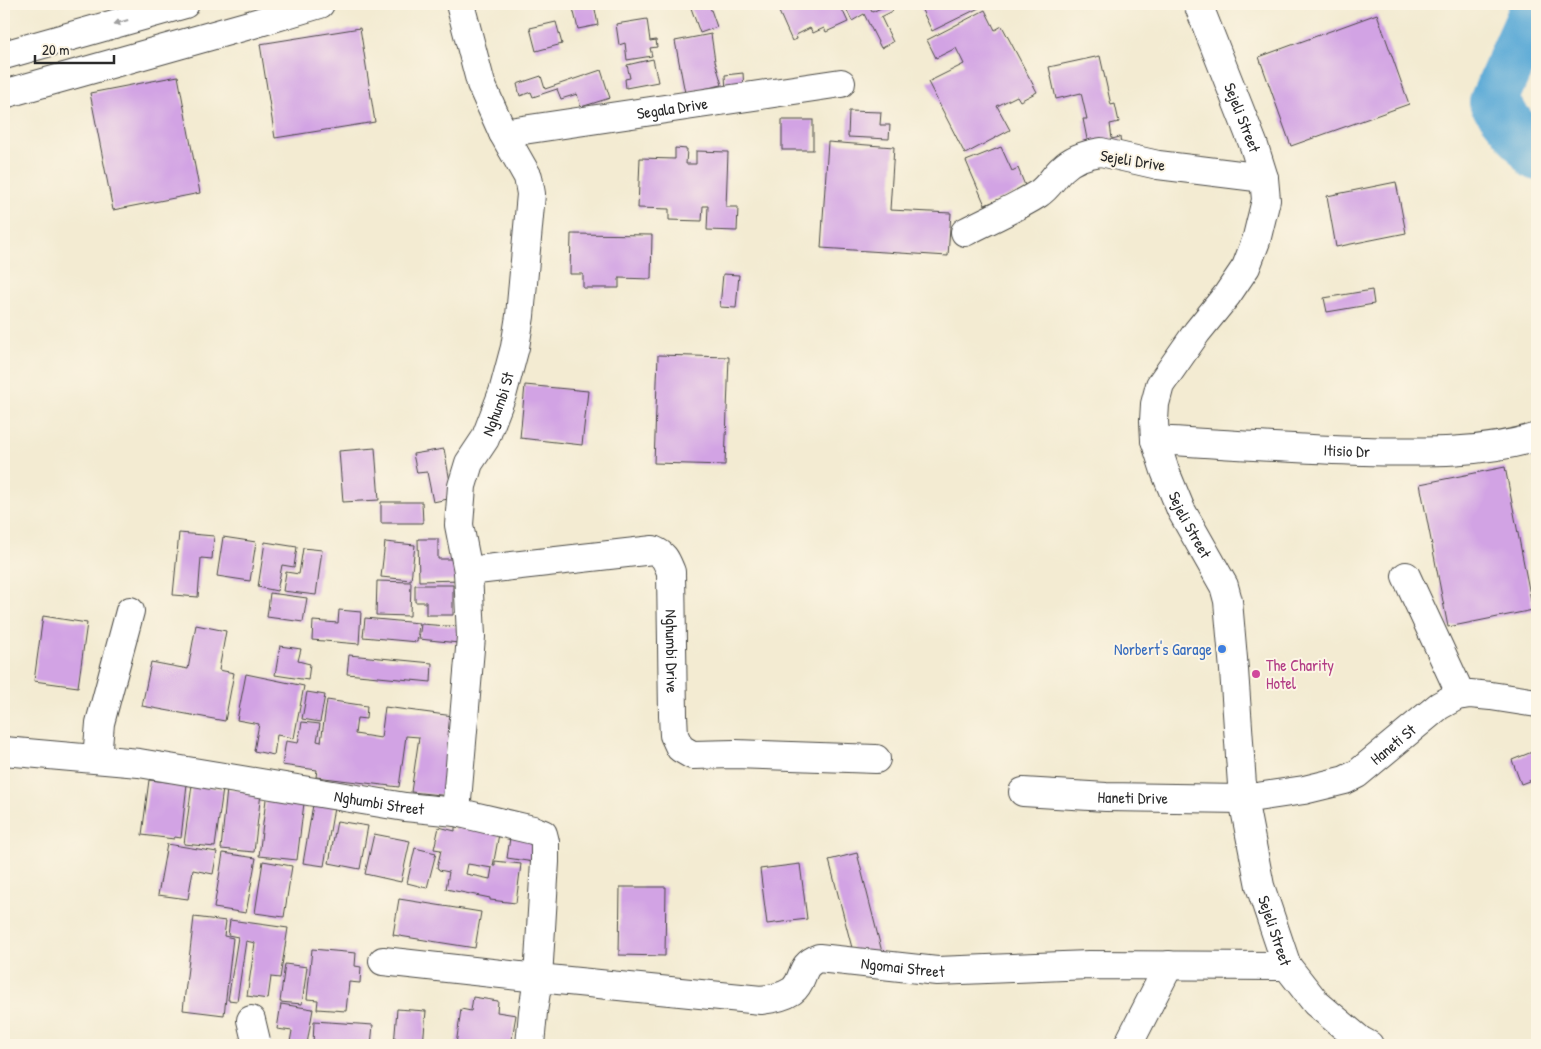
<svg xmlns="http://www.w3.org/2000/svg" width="1541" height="1049" font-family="'Patrick Hand',sans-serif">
<rect width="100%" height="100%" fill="#fcf5e5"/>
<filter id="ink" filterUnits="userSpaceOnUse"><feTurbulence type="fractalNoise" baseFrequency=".02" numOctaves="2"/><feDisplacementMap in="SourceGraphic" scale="10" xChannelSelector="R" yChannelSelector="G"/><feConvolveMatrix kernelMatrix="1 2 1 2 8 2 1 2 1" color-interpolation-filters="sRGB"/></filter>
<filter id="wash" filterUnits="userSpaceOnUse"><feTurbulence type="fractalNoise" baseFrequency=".0096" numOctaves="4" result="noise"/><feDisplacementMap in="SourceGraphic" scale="20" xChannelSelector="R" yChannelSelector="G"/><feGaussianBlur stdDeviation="1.12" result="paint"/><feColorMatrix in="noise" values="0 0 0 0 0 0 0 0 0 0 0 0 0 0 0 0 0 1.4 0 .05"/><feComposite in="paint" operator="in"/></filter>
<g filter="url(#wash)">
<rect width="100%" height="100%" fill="#f3ebd2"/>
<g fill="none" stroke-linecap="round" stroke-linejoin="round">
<polyline stroke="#5dabd7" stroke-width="48" points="1536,4 1493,102 1537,157"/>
</g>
<g id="blocks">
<g fill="#d2a3e4" fill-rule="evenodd">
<polygon points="572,4 594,4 598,25 578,29"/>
<polygon points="706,4 709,4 717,27 700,33 691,8"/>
<polygon points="767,4 837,4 838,8 841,7 848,22 826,32 824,28 813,33 810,28 796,35 797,39 792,41 776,5 773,8"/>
<polygon points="844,4 868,4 872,12 890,4 893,11 881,17 893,42 881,48 864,14 852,21"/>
<polygon points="919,4 987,4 932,31"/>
<polygon points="985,10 995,30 1002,26 1037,92 1020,101 1017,96 997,106 1010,130 965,154 928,82 964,64 956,48 936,58 927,40"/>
<polygon points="1377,14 1409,104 1291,146 1259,57"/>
<polygon points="647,19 650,41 656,40 657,47 650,48 652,56 627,60 625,43 619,45 616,24"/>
<polygon points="556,22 562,44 536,51 530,28"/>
<polygon points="360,28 375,122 275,138 260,44"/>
<polygon points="711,34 715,61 722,85 685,93 675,41"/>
<polygon points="1100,56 1111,105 1115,104 1119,122 1110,124 1112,139 1120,137 1121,147 1090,154 1083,119 1087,119 1081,93 1056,99 1049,67"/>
<polygon points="653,59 658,82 626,88 625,79 630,78 627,65"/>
<polygon points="601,70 610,98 581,107 577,94 561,99 557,89 533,97 531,92 520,96 517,84 541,76 545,89"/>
<polygon points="743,73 744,90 726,92 725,75"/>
<polygon points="178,76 200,193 113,210 90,93"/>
<polygon points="849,111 881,112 880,125 890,125 889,139 848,137"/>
<rect x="782" y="120" width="31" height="30"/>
<polygon points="828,142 894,147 890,210 951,213 948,256 821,248"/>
<polygon points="1001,147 1012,171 1018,168 1026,188 985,205 966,161"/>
<polygon points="675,148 687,149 686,164 696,164 696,151 728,152 726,207 738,207 737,231 707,230 708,206 703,206 702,221 669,220 669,209 638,208 640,158 675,159"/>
<polygon points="1396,182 1406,233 1336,247 1327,196"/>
<polygon points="571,234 652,235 651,279 619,278 619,288 583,288 583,274 570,274"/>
<polygon points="723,274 739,275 736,308 720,307"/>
<polygon points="1372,290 1374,304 1327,312 1324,298"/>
<polygon points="658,355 729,357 725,465 654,463"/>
<polygon points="525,385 588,391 582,445 520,438"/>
<polygon points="375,448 379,500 343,502 339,451"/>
<polygon points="444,449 453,498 433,502 427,472 417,473 413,454"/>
<polygon points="1505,467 1533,610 1448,627 1420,484"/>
<polygon points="381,502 422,502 423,523 381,523"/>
<polygon points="179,533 214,536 212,559 201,558 198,597 173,595"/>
<polygon points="223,537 256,542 250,581 217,576"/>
<polygon points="418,539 438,539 438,559 462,559 462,580 419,581"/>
<polygon points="265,542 297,547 294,567 282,565 277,591 258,587"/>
<polygon points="385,542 415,545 411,580 381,577"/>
<polygon points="303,548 322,550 316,595 283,591 286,572 299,574"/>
<polygon points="377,581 411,582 410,616 376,615"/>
<polygon points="415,585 453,585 453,615 426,615 426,602 415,602"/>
<polygon points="270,593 307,598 303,622 267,617"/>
<polygon points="339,610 361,612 359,644 312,640 313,621 338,623"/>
<polygon points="43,616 87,623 78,687 34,681"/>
<polygon points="365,618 419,623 417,642 363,637"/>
<polygon points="421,624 460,627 459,643 419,639"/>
<polygon points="196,625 226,631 219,670 234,673 225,721 142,706 151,662 188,669"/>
<polygon points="280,646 301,649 298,661 310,664 308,680 275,675"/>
<polygon points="349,655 432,663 431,682 347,674"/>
<polygon points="246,674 304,686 294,738 277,735 274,755 254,751 259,724 237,720"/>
<polygon points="307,692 325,695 320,722 302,719"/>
<polygon points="327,700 367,706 366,719 357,718 355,734 381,738 385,707 461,717 450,796 411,792 419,737 406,736 399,787 316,777 317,770 282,765 286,741 298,743 302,722 320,724 317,741 321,742"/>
<polygon points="1537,750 1537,778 1521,784 1512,760"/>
<polygon points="149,780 187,784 181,838 175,837 174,839 142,835"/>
<polygon points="192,785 223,789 215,847 184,844"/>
<polygon points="227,789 261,793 254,852 221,849"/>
<polygon points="267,791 305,795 297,860 259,856"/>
<polygon points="314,799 335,802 324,866 303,863"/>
<polygon points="337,821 368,826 360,869 329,863"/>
<path d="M439,827L455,831V827L499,834L493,866H495V861L521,864L516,903L490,900V898L446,889L449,872L439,870V869L437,868L441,850L434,849ZM468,864L492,868L490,879L466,874Z"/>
<polygon points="511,831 538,835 534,862 507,858"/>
<polygon points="374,834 410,841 401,882 365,874"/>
<polygon points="167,844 217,852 213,874 193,870 188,899 158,895"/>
<polygon points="415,848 436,853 427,888 407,883"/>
<polygon points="223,853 256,858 246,913 214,908"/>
<polygon points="857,853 884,960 857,967 829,860"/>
<polygon points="263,861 292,866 284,917 255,913"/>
<polygon points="800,864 807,919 767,924 760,869"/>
<polygon points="620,887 666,887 665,956 619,955"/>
<polygon points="399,899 481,912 475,948 393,935"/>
<polygon points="194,917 226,921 224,936 233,938 224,1015 183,1010"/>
<polygon points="230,920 288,928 280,978 271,977 268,999 247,996 255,943 246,941 237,1001 228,1000 238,937 228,935"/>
<polygon points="312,949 356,953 355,966 361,967 360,983 349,982 346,1011 317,1009 318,1000 307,999"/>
<polygon points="285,964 307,967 302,1004 280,1002"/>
<polygon points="473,997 498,1001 497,1012 516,1015 511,1045 456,1045 461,1009 471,1011"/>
<polygon points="281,1004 313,1009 307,1044 290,1042 292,1031 277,1029"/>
<polygon points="397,1009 426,1011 423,1045 394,1045"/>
<polygon points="314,1021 373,1025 371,1045 313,1045"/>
</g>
</g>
</g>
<g filter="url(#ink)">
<use href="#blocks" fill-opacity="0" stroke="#494844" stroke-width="1"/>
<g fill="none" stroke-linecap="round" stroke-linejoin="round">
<defs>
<g id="street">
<path id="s1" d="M1198,4L1254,146L1264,178L1266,200L1256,241L1246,267L1227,295L1197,332L1160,385L1155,404L1154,421L1155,440L1165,471L1181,510L1224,586L1228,601L1234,670L1243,799L1260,886L1287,966L1316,1003L1360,1040L1369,1045"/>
<polyline points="4,94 253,24 320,4"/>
<path id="s2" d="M503,133L841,83"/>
<path d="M965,232C988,220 1016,208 1038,194C1049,187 1053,177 1062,169C1073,158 1087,154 1101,152L1158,165L1264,178"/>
<path id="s3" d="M1155,440C1225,444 1294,449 1364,451C1422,452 1481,454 1537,437"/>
<path id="s4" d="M468,571L653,550C665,555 666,560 671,572L673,715L674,735L680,748L692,755L735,754L876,759"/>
<polyline points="1406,576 1461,695"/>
<path id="s5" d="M4,751L139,763L405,807L456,812L533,830L543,834L545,842V862L538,978L533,1012L530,1045"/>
<polyline points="97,759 100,723 130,611"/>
<path id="s6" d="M1023,792L1106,797L1243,799L1304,790L1345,780L1357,774L1439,706L1457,696L1470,694L1491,696L1537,703"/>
<path id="s7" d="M456,812L471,637L468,571L459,525L462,486L469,463L485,439L503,392L515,347L520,316L531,194L528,177L503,133L481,84L460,4"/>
<path id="s8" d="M383,961L538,978L761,1000C771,999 783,997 792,991C806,980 798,965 819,958L937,971L1089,965L1287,966"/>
<polyline points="251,1020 257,1045"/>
<polyline points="1128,1045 1169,965"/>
</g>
<polyline id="highway" points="4,55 185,4"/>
</defs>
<use href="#street" stroke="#494844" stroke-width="30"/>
<use href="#highway" stroke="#494844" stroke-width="30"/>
<use href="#street" stroke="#fff" stroke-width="28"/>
<use href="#highway" stroke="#fff" stroke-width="28"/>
</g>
<defs><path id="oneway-solid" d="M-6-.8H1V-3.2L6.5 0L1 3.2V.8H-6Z" transform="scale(1.25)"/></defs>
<use fill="#a0a0a0" href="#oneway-solid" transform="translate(121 22) rotate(164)"/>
</g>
<circle fill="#3f7fe0" stroke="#fcf5e5" stroke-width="2" cx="1222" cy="649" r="5"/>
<circle fill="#d1479c" stroke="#fcf5e5" stroke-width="2" cx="1256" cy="674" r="5"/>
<g text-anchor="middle" stroke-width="4" stroke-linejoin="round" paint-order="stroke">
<g font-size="16" fill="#2b2b2b" stroke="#fcf5e5">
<text dy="6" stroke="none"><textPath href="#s2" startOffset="171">Segala Drive</textPath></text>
<text dy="6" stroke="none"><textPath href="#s1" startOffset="122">Sejeli Street</textPath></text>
<text transform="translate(1133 160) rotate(9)" y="6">Sejeli Drive</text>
<text dy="6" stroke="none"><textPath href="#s7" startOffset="418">Nghumbi St</textPath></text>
<text dy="6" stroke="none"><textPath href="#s3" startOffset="192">Itisio Dr</textPath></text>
<text dy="6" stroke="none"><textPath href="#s1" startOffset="572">Sejeli Street</textPath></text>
<text dy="6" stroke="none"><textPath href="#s4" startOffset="295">Nghumbi Drive</textPath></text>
<text dy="6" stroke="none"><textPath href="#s6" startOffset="384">Haneti St</textPath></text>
<text dy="6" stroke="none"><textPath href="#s6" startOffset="110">Haneti Drive</textPath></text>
<text dy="6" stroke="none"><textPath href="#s5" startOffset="379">Nghumbi Street</textPath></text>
<text dy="6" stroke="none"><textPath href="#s1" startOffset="992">Sejeli Street</textPath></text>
<text dy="6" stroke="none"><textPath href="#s8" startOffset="541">Ngomai Street</textPath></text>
</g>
<g font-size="16" fill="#366cbe" stroke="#fcf5e5" text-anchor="end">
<text x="1212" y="655">Norbert's Garage</text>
</g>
<g font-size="16" fill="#b23c85" stroke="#fcf5e5" text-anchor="start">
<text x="1266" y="671">The Charity<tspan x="1266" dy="18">Hotel</tspan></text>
</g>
</g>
<rect width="1541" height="1049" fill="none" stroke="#fcf5e5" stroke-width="20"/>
<path d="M35 55v8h79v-8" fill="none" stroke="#2b2b2b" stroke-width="2.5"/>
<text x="42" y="55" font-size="15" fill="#2b2b2b" stroke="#fcf5e5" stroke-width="4" paint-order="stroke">20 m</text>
</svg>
